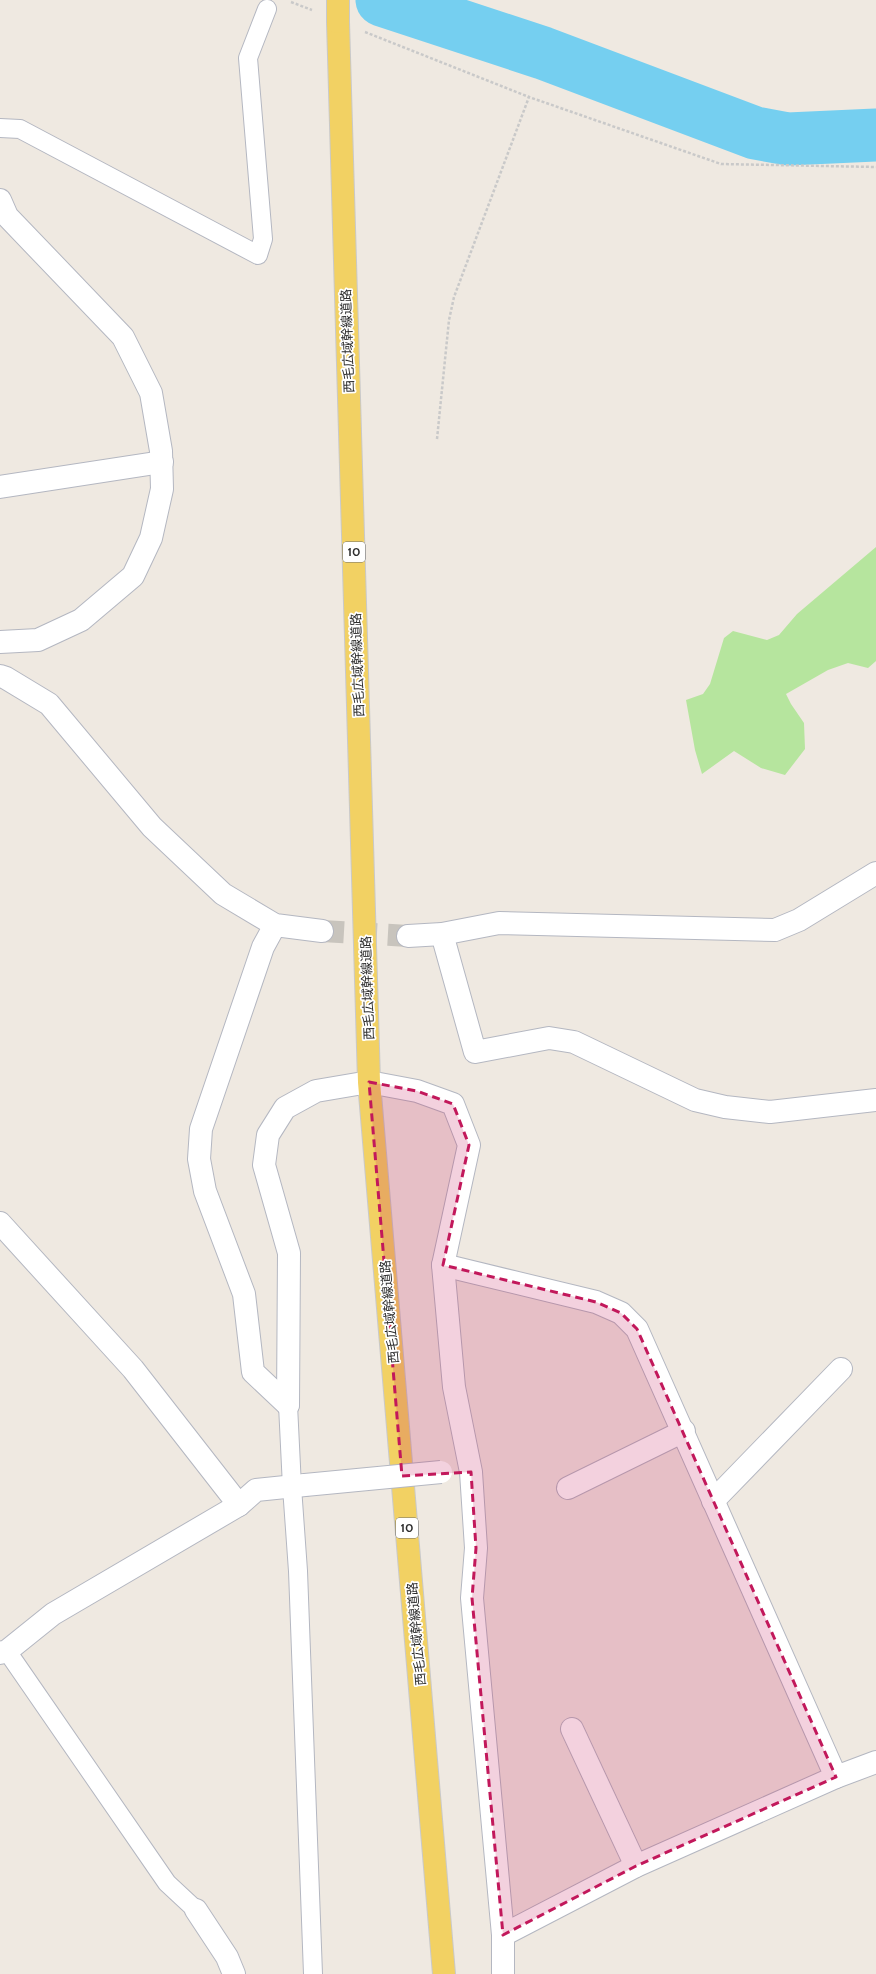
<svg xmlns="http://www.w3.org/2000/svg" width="876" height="1974" font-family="Cabin,'Noto Sans JP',sans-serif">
<rect width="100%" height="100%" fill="#efe9e1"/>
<g fill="#b6e59e">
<polygon points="876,111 876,142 850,143 844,134 855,114"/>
<polygon points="876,547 876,661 868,668 848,663 828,670 786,694 791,704 804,723 805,749 785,775 761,768 734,751 702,774 695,750 686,700 703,694 710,684 724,638 733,631 767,640 779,635 797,614"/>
</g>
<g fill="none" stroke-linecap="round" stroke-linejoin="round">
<polyline stroke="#75cff0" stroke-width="53" points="382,0 543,53 755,133 788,139 876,135"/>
<polyline stroke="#c8c4bd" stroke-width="22" stroke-dasharray="22 11" stroke-linecap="butt" points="322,931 408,936"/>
<defs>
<g id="service">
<polyline points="0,128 20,129 258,255 263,239 248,58 267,9"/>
<polyline points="288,1405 292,1487 298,1571 313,1974"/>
<polyline points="7,1651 167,1883 196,1910"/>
</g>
<g id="minor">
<polyline points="0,200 7,216 123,337 151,393 161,451 162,489 151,538 133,576 81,620 38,640 0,642"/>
<polyline points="0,487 162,462"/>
<polyline points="0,676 6,678 49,704 152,827 223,894 275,925 322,931"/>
<polyline points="275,925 263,947 201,1129 199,1159 205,1191 244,1294 253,1372 288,1405"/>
<polyline points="442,934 475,1052 549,1038 574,1042 695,1100 725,1107 770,1112 876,1100"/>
<polyline points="408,936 442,934 499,923 775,930 799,920 876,873"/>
<polyline points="0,1223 133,1369 239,1505"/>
<polyline points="443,1265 596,1302 621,1313 637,1329 836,1777"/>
<polyline points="288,1405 289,1253 264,1165 268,1135 285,1108 316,1091 369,1082 417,1091 453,1104 469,1145 443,1265 454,1387 471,1472 476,1548 472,1598 503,1935 636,1866 836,1777 876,1762"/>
<polyline points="568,1488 684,1431"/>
<polyline points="713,1501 841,1369"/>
<polyline points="0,1653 7,1651 53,1614 239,1505 256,1490 305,1485"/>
<polyline points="572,1729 636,1866"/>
<polyline points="196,1910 227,1957 234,1974"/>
<polyline points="503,1935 503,1974"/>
</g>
<polyline id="primary" points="338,22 369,1082 444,1974"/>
</defs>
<use href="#service" stroke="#b4b7c1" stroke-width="20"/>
<use href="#minor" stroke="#b4b7c1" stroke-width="24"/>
<use href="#primary" stroke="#c9c9c9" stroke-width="24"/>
<g stroke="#c9c9c9" stroke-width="2.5" stroke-dasharray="3 2" stroke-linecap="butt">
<polyline points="291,2 312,10"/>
<polyline points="365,32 529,97"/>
<polyline points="437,439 449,320 454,297 529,97 721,164 876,167"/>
</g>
<use href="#service" stroke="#fff" stroke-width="18"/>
<use href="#minor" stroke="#fff" stroke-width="22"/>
<use href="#primary" stroke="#f2d163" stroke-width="22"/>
<defs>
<polyline id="minor-bridge" points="305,1485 441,1472"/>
<polyline id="primary-bridge" points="338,0 338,22"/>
</defs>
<use href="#minor-bridge" stroke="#b4b7c1" stroke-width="24" stroke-linecap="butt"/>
<use href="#primary-bridge" stroke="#c9c9c9" stroke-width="24" stroke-linecap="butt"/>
<use href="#minor-bridge" stroke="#fff" stroke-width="22"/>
<use href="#primary-bridge" stroke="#f2d163" stroke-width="22"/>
</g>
<path fill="#c2185b" fill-opacity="0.2" stroke="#c2185b" stroke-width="3" stroke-dasharray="8 5" stroke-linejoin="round" d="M369,1082L417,1091L453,1104L469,1145L443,1265L596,1302L621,1313L637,1329L836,1777L636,1866L503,1935L472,1598L476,1548L471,1472L402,1476Z"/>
<g text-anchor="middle" stroke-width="3.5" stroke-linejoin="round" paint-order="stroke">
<g fill="#fff" stroke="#6d6d6d" stroke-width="1">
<rect x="343" y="542" width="22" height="20" rx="3"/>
<rect x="396" y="1518" width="22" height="20" rx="3"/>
</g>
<g font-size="12" font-weight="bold" fill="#2e2e2e">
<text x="354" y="556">10</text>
<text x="407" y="1532">10</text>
</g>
<g font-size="13" fill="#2e2e2e" stroke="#fff">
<text transform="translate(347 341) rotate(-92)" y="5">西毛広域幹線道路</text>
<text transform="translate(357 665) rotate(-92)" y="5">西毛広域幹線道路</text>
<text transform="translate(367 988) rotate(-92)" y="5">西毛広域幹線道路</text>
<text transform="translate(389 1312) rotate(-95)" y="5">西毛広域幹線道路</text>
<text transform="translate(416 1634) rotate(-95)" y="5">西毛広域幹線道路</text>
</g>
</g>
</svg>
